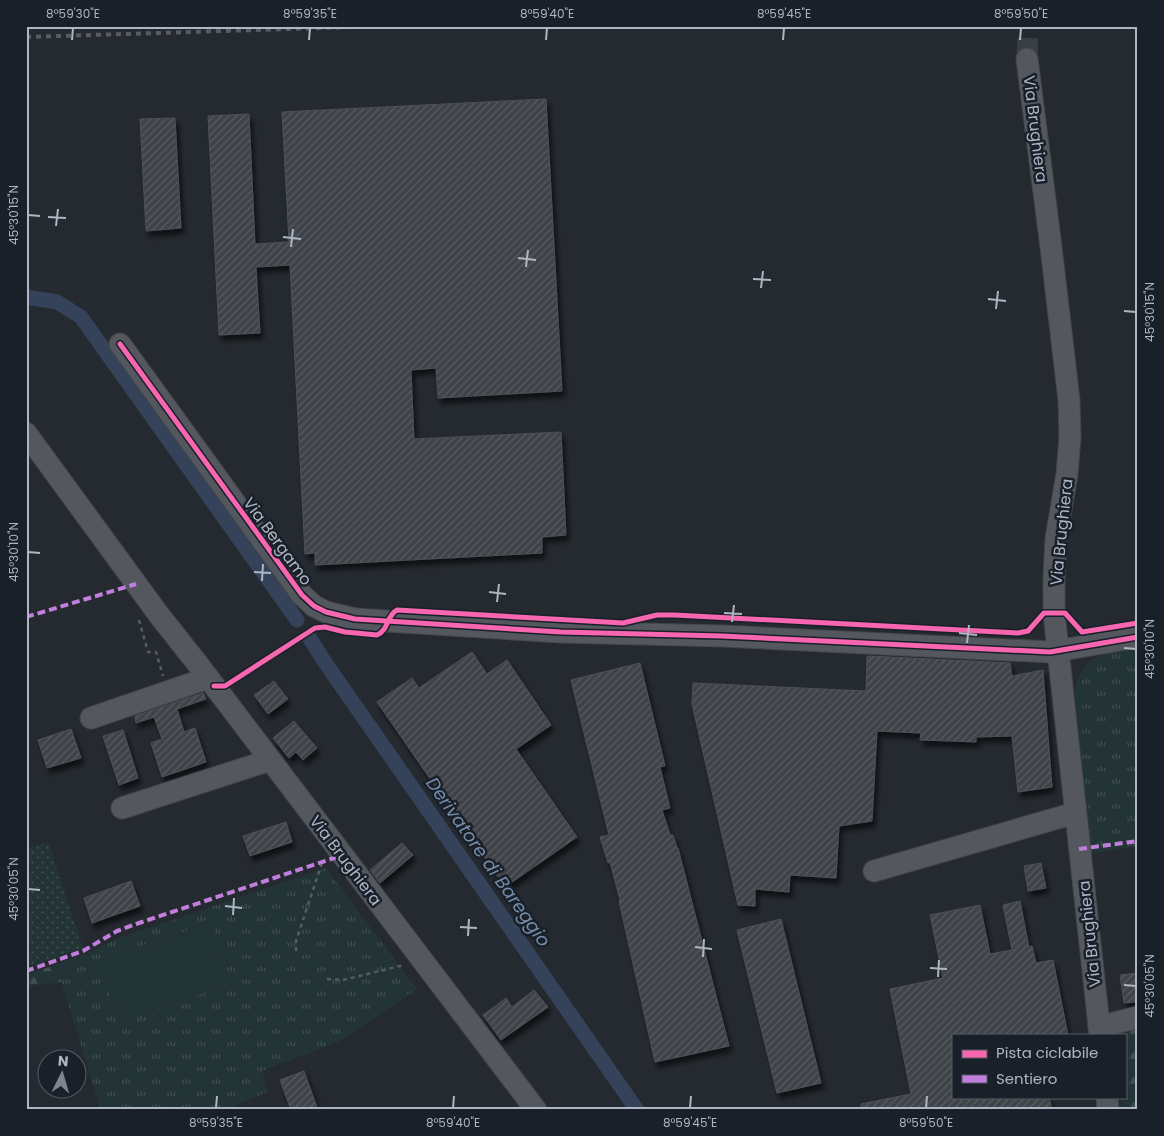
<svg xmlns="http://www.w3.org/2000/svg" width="1164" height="1136" font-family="Poppins,sans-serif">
<defs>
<pattern id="grass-tufts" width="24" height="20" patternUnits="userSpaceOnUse" patternTransform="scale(1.25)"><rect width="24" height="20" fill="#233436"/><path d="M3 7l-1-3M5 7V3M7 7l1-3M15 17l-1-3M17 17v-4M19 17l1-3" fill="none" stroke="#404f51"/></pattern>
<pattern id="forest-firs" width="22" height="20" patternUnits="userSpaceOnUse" patternTransform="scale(1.25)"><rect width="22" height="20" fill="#233436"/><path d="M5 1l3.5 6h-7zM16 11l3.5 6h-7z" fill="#404f51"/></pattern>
<pattern id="garden-dots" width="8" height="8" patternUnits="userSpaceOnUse" patternTransform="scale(1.25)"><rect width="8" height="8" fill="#233436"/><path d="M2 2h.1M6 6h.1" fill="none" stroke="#404f51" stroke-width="1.8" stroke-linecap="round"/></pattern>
<pattern id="building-hatch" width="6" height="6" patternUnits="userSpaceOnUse" patternTransform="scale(1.25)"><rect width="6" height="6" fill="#3f4348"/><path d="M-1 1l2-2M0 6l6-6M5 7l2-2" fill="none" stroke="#585c61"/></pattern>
<filter id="shadow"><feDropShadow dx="3" dy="5.5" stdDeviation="2.5" flood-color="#0009"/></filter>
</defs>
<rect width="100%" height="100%" fill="#252a30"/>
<g fill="url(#grass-tufts)">
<path d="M1138,648V846L1091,854L1075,692C1079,655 1107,653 1138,648Z"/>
<polygon points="326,868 417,989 340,1041 262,1071 268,1092 235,1105 237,1110 101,1110 56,965 85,954 119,938"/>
</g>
<g fill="url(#forest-firs)">
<polygon points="56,965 61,982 26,987 26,974"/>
<polygon points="1138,1022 1138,1110 1122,1110 1120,1097 1125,1097 1125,1035 1110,1035"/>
</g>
<polygon fill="url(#garden-dots)" points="48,842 83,948 26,968 26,848"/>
<polygon fill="#233436" points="211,923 231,984 119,1021 98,960"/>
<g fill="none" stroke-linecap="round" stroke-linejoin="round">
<g stroke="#344359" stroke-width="15">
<polyline points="26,297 57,302 81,317 297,620"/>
<polyline points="309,637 324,661 637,1110"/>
</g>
</g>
<g fill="url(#building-hatch)" stroke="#4c5158" filter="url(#shadow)">
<polygon points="546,99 562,391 438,398 436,368 411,370 414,439 561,432 566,535 542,537 542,553 315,565 315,553 305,554 290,265 256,267 260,333 219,335 208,116 249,114 255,244 289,242 282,112"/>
<polygon points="175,118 181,228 146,231 140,119"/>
<polygon points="472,652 487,674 507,660 551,725 516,749 577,837 505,887 377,702 412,678 419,688"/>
<polygon points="867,656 1010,663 1012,676 1043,670 1052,787 1018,792 1012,736 976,737 976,742 952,741 920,740 921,733 877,731 872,821 839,826 836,878 790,875 789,892 755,889 755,906 738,905 692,704 693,683 866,691"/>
<polygon points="640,663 665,766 660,767 670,808 662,810 670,835 673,835 677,848 678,848 729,1046 655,1062 619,901 620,900 610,862 608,863 600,837 609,835 571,680"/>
<polygon points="274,681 288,699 268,714 254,695"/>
<polygon points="203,693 206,699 177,709 184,732 195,728 206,762 162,777 151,743 162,739 154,717 136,723 135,716"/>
<polygon points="294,721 317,748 303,760 296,752 289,758 273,738"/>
<polygon points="71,729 81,758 47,768 38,740"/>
<polygon points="123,730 138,778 119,785 103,736"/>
<polygon points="286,822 292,842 250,856 243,836"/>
<polygon points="402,843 413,855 380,883 370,870"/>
<polygon points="1041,863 1046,888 1028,891 1024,866"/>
<polygon points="131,881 140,906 92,923 84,898"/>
<polygon points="1020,901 1029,947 1032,946 1036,963 1053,960 1068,1035 953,1035 953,1097 1049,1097 1052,1110 862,1110 861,1104 911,1094 890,989 943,978 930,915 980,905 990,954 1012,950 1003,905"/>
<polygon points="781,919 821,1083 777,1093 737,930"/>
<polygon points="1138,973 1138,994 1134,995 1135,1002 1124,1003 1120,975"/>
<polygon points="534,990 548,1007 501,1040 483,1015 506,998 512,1007"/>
<polygon points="304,1071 318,1110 291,1110 280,1080"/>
</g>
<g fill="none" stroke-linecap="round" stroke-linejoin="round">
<polyline stroke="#393f46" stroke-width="21" stroke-dasharray="21 11" stroke-linecap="butt" points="1027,59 1028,26"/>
<defs>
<g id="minor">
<polyline points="1027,59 1051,247 1069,400 1070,437 1067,474 1056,539 1054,578 1054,613 1100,1035"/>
<polyline points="120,344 302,595 314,606 326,612 355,619 561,632 722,636 1050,652 1138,637"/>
<polyline points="26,433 159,615 197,663 536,1110"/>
<polyline points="91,718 208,678"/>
<polyline points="122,808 270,760"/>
<polyline points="874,871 1075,813"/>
<polyline points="1099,1027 1138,1017"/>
<polyline points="1107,1097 1108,1110"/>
</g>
</defs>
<use href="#minor" stroke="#42464b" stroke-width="23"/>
<g stroke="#575c62" stroke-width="2.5" stroke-dasharray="4 4" stroke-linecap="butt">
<polyline points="139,620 148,652 156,652 163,676"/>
<polyline points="296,951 296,941 322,863"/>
<polyline points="327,979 343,980 404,965"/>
</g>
<use href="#minor" stroke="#54585e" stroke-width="21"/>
<polyline stroke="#575c62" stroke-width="4" stroke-dasharray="5 5" stroke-linecap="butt" points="26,37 387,26"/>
<g stroke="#c07fdc" stroke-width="4" stroke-dasharray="8 4" stroke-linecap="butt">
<polyline points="26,617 136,584"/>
<polyline points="1079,849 1138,841"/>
<polyline points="26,971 83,951 117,931 136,924 343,855"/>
</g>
<defs>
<g id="cycleway">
<polyline points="120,344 302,595 314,606 326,612 355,619 561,632 722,636 1050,652 1138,637"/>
<path d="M214,686H225L315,628L325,627L345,632L377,635C389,630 386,616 397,610L623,623L657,615H675L1018,633L1028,631L1044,613H1065L1082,632L1138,623"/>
</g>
</defs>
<use href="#cycleway" stroke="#19202a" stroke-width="8"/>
<use href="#cycleway" stroke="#f766af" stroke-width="5"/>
</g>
<path fill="none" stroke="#adb6c2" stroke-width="2" d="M72,40L73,28M309,40L310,28M546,40L547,28M783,40L784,28M1020,40L1021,28M28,215L40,216M48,217L66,218M56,226L58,209M283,237L301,239M291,247L293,229M518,258L536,260M526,267L528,250M753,279L771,280M761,288L763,271M988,299L1006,301M996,309L998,291M1124,311L1136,312M28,552L40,553M254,572L271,573M262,581L263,564M489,592L506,594M497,602L499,584M724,613L742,614M732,622L734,605M959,633L977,635M967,643L969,625M1124,648L1136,649M28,889L40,890M225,906L242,908M233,915L234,898M460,927L477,928M468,936L469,919M695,947L712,949M703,957L704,939M930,968L947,969M938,977L939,960M1124,985L1136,986M216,1108L217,1096M453,1108L454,1096M690,1108L691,1096M926,1108L927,1096"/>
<g text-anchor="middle" stroke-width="5" stroke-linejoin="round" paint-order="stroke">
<g font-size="16" fill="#adb6c2" stroke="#19202a">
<text transform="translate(1036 129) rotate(83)" y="6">Via Brughiera</text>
<text transform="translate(1061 532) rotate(-84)" y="6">Via Brughiera</text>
<text transform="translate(278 541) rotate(54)" y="6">Via Bergamo</text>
<text transform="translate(346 860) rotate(53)" y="6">Via Brughiera</text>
<text transform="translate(1089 934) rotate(-96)" y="6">Via Brughiera</text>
</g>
<g font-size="18" font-style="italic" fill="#768daa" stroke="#19202a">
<text transform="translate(488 862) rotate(55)" y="6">Derivatore di Bareggio</text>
</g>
</g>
<rect width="1164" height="1136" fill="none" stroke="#19202a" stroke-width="55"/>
<rect x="952" y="1034" width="175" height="65" fill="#19202a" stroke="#545c67"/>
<rect x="962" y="1050" width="25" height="8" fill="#f766af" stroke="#545c67"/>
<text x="996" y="1058" font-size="15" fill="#adb6c2">Pista ciclabile</text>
<rect x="962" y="1075" width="25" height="8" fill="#c07fdc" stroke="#545c67"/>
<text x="996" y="1084" font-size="15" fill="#adb6c2">Sentiero</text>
<g transform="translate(62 1074) rotate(5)"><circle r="24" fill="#19202a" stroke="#545c67"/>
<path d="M0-4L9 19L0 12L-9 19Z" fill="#7d858f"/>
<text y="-8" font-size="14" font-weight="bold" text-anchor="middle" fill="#adb6c2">N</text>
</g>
<rect x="28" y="28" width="1108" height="1080" fill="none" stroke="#adb6c2" stroke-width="2"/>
<g font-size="12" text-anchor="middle" fill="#adb6c2">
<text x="73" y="18">8°59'30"E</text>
<text x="310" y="18">8°59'35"E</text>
<text x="547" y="18">8°59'40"E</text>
<text x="784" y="18">8°59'45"E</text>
<text x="1021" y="18">8°59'50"E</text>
<text transform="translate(14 215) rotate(-90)" y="4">45°30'15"N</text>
<text transform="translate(1150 312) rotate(-90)" y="4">45°30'15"N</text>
<text transform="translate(14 552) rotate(-90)" y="4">45°30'10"N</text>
<text transform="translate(1150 649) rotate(-90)" y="4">45°30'10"N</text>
<text transform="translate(14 889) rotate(-90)" y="4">45°30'05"N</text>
<text transform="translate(1150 986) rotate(-90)" y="4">45°30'05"N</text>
<text x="216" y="1127">8°59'35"E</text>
<text x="453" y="1127">8°59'40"E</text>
<text x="690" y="1127">8°59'45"E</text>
<text x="926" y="1127">8°59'50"E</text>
</g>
</svg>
